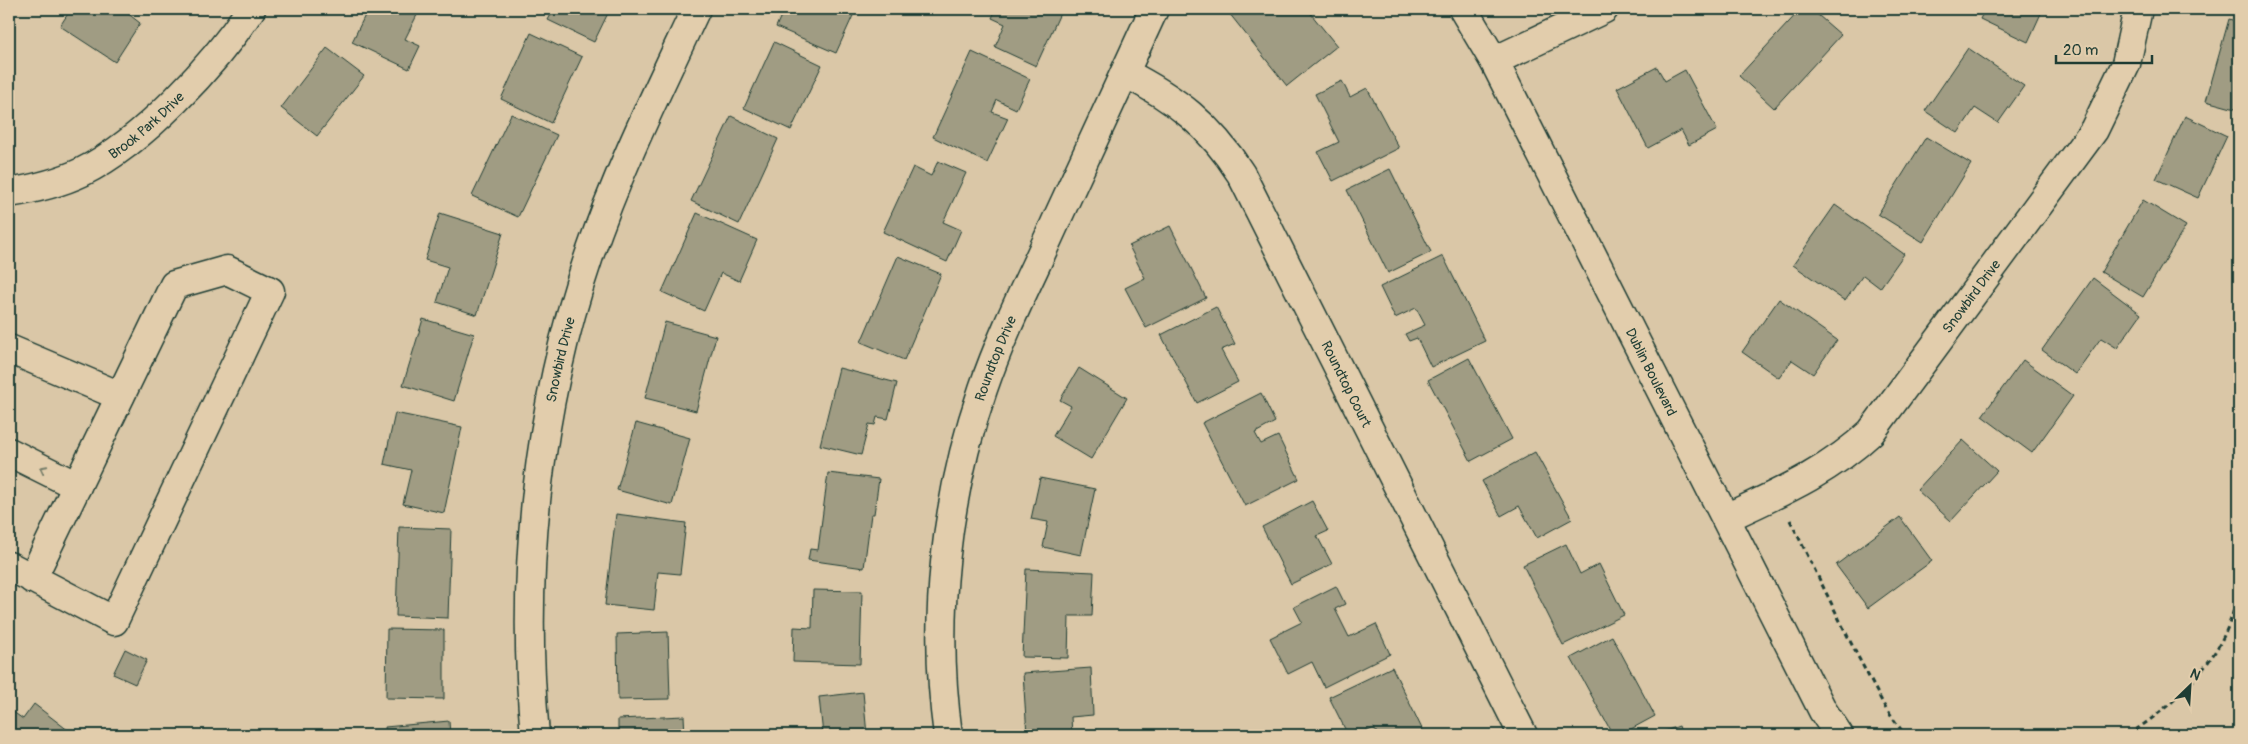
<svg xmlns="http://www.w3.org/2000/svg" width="2248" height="744" font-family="Pangolin,sans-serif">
<rect width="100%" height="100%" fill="#dac7a7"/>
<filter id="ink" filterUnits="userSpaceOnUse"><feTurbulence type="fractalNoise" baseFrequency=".02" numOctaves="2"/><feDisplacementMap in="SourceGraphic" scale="10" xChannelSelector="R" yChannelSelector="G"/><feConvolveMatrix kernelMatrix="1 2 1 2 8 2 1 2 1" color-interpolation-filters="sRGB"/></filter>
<g filter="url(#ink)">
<g fill="#a09c83" stroke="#1f3d34">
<polygon points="71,9 122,9 140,23 115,62 60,26"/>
<polygon points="368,9 420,9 405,39 420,46 409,69 352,42"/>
<polygon points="554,9 610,9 594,42 548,20"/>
<polygon points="784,9 856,9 836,53 776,27"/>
<polygon points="996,9 1062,9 1036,66 995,47 1005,24 992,18"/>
<polygon points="1234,9 1307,9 1337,46 1287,86 1229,13"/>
<polygon points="1801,9 1811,9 1841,35 1774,108 1739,76"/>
<polygon points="1985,9 2043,9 2028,42 1980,19"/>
<polygon points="2229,19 2239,22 2239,110 2206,101"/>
<polygon points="531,33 582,57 551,123 501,99"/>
<polygon points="774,42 822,65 791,130 744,108"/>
<polygon points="327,48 364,76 317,136 281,108"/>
<polygon points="1968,48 2024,86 1998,123 1975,108 1958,133 1925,111"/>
<polygon points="972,52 1030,79 1016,109 997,100 992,112 1008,118 987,163 933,137"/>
<polygon points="1657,67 1665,81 1685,70 1717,130 1689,145 1681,130 1648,148 1617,88"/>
<polygon points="1342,81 1350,97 1367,88 1399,148 1333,181 1318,152 1339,142 1315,94"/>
<polygon points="511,114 557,135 518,217 472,196"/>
<polygon points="731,116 778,139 739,224 691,201"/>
<polygon points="2185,116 2227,136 2198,198 2156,179"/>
<polygon points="1926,137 1971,164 1923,242 1878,214"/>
<polygon points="938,161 966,173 943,222 961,230 947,262 883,232 913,167 931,176"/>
<polygon points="1390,169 1431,252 1388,273 1347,190"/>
<polygon points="2143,200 2186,226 2143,297 2101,272"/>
<polygon points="1835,205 1904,254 1880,288 1863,275 1845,301 1793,265"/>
<polygon points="440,213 503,233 477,315 437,302 448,267 425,260"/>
<polygon points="697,213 757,240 739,281 721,273 704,311 662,292"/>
<polygon points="1170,226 1206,298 1146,328 1125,288 1145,278 1129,246"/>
<polygon points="898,256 941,274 904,360 861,342"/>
<polygon points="1443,256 1485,341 1431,367 1417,338 1409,341 1405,334 1425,325 1416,308 1395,318 1380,287"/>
<polygon points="2093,278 2141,314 2117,348 2101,338 2075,374 2042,350"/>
<polygon points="1779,299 1837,340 1813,374 1792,360 1779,378 1742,352"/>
<polygon points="1216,307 1235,344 1221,350 1238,382 1197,403 1161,335"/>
<polygon points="423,319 474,334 454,401 403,385"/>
<polygon points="665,322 716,336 696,411 645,398"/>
<polygon points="1469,358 1512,439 1471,461 1428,380"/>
<polygon points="2023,360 2073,396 2032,453 1982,416"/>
<polygon points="839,368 897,383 888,419 877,417 875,425 869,424 861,455 820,445"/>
<polygon points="1079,368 1127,398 1091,459 1053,436 1071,406 1060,400"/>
<polygon points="1261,393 1275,422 1255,433 1261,444 1278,436 1299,479 1245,506 1202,423"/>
<polygon points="395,413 462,427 444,513 403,504 411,470 384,464"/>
<polygon points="636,423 690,438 672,505 617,490"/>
<polygon points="1963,440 1997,471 1951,521 1917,490"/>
<polygon points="1535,452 1572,519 1537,538 1519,506 1501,516 1482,481"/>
<polygon points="828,473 879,479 874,514 871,514 864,568 808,560 810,549 818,550"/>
<polygon points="1040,478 1095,489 1081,555 1043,547 1048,522 1031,519"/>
<polygon points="1312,501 1328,531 1317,536 1332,564 1291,584 1262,527"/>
<polygon points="616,514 686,523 680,574 658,572 654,610 605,605"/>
<polygon points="1900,517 1932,561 1868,608 1836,565"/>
<polygon points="399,527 451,529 448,618 396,616"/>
<polygon points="1566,544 1580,574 1599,564 1624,615 1563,645 1523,565"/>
<polygon points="1026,569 1094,572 1092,616 1069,616 1068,658 1022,657"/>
<polygon points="1336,586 1345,604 1335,609 1349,637 1376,624 1390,654 1324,687 1312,662 1288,674 1270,638 1302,622 1294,607"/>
<polygon points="813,590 862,591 860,664 793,662 794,627 812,628"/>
<polygon points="387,629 444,630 444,699 386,698"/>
<polygon points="668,632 670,699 618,700 617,634"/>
<polygon points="1612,636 1655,716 1620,735 1613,735 1571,658"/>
<polygon points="125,649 147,660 135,684 113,674"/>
<polygon points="1392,667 1425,735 1378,735 1374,728 1359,735 1348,735 1329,697"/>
<polygon points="1091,668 1093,715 1071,717 1072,735 1027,735 1023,673"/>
<polygon points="863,692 867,735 823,735 819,697"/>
<polygon points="34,704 69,731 66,735 9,735 9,709 23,719"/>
<polygon points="684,716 685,735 618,735 618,719"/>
<polygon points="449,721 450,735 386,735 385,727"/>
<polygon points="1679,726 1682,735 1654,735"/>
</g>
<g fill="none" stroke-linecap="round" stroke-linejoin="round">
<defs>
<g id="minor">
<polyline points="1494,61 1604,9"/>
<path id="s1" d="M1125,73C1176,99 1210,125 1241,174L1523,735"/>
<path id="s2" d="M9,193C33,189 59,183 82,172C143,142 214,65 251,9"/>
<polyline points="9,349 120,396"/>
<polyline points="9,452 77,486"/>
<path id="s3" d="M1726,518C1779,493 1827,473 1871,432L2094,130L2126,64L2138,9"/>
<polyline points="9,566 114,621 270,291 227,270 174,285 32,579"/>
<path id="s4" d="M535,735C520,575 537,409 589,256C618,171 658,90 696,9"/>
<path id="s5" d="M948,735C932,620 945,499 983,389C1003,330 1032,275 1057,219C1090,149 1122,79 1154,9"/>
</g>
<g id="major">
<path id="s6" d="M1463,9L1494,61L1823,711L1839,735"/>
</g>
</defs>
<use href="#minor" stroke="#1f3d34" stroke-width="31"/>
<use href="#major" stroke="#1f3d34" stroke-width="31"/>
<g stroke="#1f3d34" stroke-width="3" stroke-dasharray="5 4" stroke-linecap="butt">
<polyline points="1790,520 1854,649 1886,709 1905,735"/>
<path d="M2128,735C2182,700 2232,651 2239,583"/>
</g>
<use href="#minor" stroke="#e2cdac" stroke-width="28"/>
<use href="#major" stroke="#e2cdac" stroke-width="28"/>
</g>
<defs><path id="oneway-chevron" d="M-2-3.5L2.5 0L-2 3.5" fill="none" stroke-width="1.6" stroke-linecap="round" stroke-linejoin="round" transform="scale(1.25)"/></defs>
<use stroke="#777e6a" href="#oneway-chevron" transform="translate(43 469) rotate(-153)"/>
</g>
<g text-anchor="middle" stroke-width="4" stroke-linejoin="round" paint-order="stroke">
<g font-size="14" fill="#1f3d34" stroke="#e2cdac">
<text dy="5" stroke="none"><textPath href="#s2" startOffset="156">Brook Park Drive</textPath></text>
<text dy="5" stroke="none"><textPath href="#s3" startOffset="338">Snowbird Drive</textPath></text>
<text dy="5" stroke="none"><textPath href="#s5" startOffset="384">Roundtop Drive</textPath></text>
<text dy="5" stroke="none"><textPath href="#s4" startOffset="378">Snowbird Drive</textPath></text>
<text dy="5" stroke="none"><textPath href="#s6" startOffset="409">Dublin Boulevard</textPath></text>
<text dy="5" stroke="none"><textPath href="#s1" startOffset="391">Roundtop Court</textPath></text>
</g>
</g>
<rect width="2248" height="744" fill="none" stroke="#e2cdac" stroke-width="30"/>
<rect x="15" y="15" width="2218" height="714" fill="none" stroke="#1f3d34" stroke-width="2" filter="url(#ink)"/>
<g transform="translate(2190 686) rotate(25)" stroke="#e2cdac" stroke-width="4" paint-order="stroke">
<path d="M0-4L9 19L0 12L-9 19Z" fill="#1f3d34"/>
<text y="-8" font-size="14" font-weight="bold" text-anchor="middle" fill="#1f3d34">N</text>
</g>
<path d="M2056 55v8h96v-8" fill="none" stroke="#1f3d34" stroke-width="2.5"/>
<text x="2063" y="55" font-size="15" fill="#1f3d34" stroke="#e2cdac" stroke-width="4" paint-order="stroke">20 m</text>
</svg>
